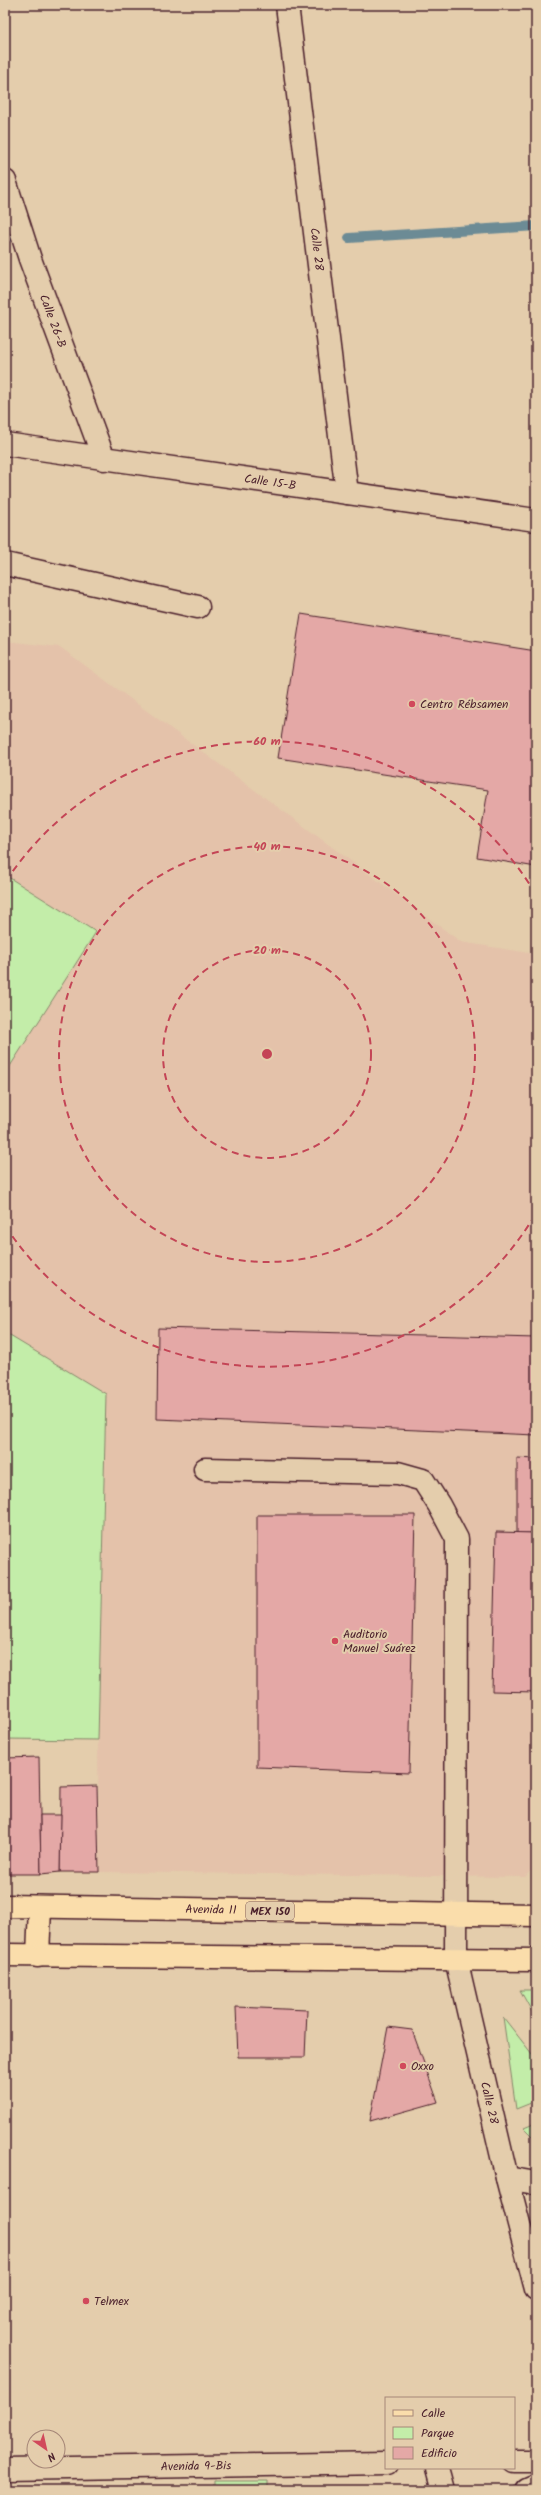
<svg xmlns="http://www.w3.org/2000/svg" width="541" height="2495" font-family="Kalam,sans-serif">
<rect width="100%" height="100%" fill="#e4cdac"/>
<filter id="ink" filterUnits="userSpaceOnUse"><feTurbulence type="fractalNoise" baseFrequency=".025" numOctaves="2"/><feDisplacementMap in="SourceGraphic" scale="8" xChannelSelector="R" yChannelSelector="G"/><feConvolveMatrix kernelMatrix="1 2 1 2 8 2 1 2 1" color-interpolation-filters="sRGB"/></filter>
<g filter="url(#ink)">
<polygon fill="#e4c2aa" points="5,641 60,647 461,942 536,954 536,1865 525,1877 99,1872 98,1740 106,1395 5,1333"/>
<g fill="#c3eda9" stroke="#86866a">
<polygon points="5,875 96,932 5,1074"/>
<polygon points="5,1333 106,1394 98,1740 5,1739"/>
<polygon points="520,1990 536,1990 536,2019"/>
<polygon points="503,2017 536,2059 536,2101 516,2109"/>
<polygon points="536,2123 536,2140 524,2128"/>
<polygon points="268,2481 268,2490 214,2490 214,2481"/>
</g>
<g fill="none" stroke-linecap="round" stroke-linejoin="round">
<g stroke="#6c8b95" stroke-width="10">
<polyline points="5,233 7,238"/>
<polyline points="349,238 536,226"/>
</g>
</g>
<g fill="#e4a8a6" stroke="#4a1f2b">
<polygon points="301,614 536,651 536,867 477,857 488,790 278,758"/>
<polygon points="158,1328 536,1338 536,1435 157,1419"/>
<polygon points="517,1458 536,1459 536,1533 517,1533"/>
<polygon points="257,1515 415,1515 409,1773 257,1767"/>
<polygon points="496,1532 536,1533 536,1692 492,1691"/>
<polygon points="39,1757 41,1874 7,1874 5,1758"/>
<polygon points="97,1786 99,1872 60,1872 61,1787"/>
<polygon points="6,1804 7,1874 5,1874"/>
<polygon points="40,1815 61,1815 60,1872 41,1874"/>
<polygon points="236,2007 307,2010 305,2057 238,2057"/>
<polygon points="388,2027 412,2030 438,2102 370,2121"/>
</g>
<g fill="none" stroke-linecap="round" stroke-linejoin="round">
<defs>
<g id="minor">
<path id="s1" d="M287,5L347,493"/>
<path id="s2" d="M5,181L30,259L104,459"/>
<path id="s3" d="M5,444L536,520"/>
<polyline points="5,564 198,607"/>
<path id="s4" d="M205,1469L398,1473L423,1480L439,1505L457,1539L456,1959L507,2178L536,2289"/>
<polyline points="507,2178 536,2183"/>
<polyline points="514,2461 536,2461"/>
<polyline points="437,2468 443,2490"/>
<path id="s5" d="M5,2469L386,2463"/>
<polyline points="527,2490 536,2486"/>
</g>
<g id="major">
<path id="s6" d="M5,1906L536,1915"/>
<polyline points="5,1955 536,1960"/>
<polyline points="38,1956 40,1907"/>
</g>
</defs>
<use href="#minor" stroke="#4a1f2b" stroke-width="25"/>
<use href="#major" stroke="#4a1f2b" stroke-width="25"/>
<use href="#minor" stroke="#e4cdac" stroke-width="22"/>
<use href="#major" stroke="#faddab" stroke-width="22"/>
</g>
</g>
<g fill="none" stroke="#c44556" stroke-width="2" stroke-dasharray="7 5">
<circle cx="267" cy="1054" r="104"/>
<circle cx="267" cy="1054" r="208"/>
<path d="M535 1215A313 313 0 0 1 6 1227M6 881A313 313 0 0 1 535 893"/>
</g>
<g fill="#d1495b" stroke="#e4cdac" stroke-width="1.5">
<circle cx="412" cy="704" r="4"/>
<circle cx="335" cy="1641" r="4"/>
<circle cx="403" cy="2066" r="4"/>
<circle cx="86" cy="2301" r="4"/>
</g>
<g text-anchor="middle" stroke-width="4" stroke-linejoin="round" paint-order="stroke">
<rect fill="#e4cdac" stroke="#785352" stroke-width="1" x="246" y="1902" width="48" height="18" rx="3"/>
<g font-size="11" font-weight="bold" fill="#4a1f2b">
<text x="270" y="1915">MEX 150</text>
</g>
<g font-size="12" fill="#4a1f2b" stroke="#e4cdac">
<text dy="4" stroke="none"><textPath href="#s1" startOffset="246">Calle 28</textPath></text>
<text dy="4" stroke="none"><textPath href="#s2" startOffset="148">Calle 26-B</textPath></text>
<text dy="4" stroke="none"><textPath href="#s3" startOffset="268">Calle 15-B</textPath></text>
<text dy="4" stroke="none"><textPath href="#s6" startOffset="206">Avenida 11</textPath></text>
<text dy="4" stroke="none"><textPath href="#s4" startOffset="855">Calle 28</textPath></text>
<text dy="4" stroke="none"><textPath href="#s5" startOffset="191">Avenida 9-Bis</textPath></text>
</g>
<g font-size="12" fill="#4a1f2b" stroke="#e4cdac" text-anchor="start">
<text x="420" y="708">Centro Rébsamen</text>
<text x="343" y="1638">Auditorio<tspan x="343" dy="14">Manuel Suárez</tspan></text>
<text x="411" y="2070">Oxxo</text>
<text x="94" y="2305">Telmex</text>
</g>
</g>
<circle cx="267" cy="1054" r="6" fill="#c44556" stroke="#e4cdac" stroke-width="2"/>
<g font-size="12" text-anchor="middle" font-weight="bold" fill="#c44556" stroke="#e4cdac" stroke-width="4" stroke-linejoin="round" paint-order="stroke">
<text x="267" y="745">60 m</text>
<text x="267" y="850">40 m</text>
<text x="267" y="954">20 m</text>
</g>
<rect width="541" height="2495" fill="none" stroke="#e4cdac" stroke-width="20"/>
<rect x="10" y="10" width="521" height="2475" fill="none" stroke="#4a1f2b" stroke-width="1.5" filter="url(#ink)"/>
<rect x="385" y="2397" width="130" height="72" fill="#e4cdac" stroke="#a68778"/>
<rect x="393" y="2410" width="20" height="6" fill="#faddab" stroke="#a68778"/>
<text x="421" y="2417" font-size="12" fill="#4a1f2b">Calle</text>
<rect x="393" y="2427" width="20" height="12" fill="#c3eda9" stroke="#a68778"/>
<text x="421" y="2437" font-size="12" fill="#4a1f2b">Parque</text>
<rect x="393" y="2447" width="20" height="12" fill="#e4a8a6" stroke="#a68778"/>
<text x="421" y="2457" font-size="12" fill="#4a1f2b">Edificio</text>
<g transform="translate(46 2449) rotate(146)"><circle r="19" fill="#e4cdac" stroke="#a68778"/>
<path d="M0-3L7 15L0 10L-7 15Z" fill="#d1495b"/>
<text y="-6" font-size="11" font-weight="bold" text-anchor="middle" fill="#4a1f2b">N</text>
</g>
</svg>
